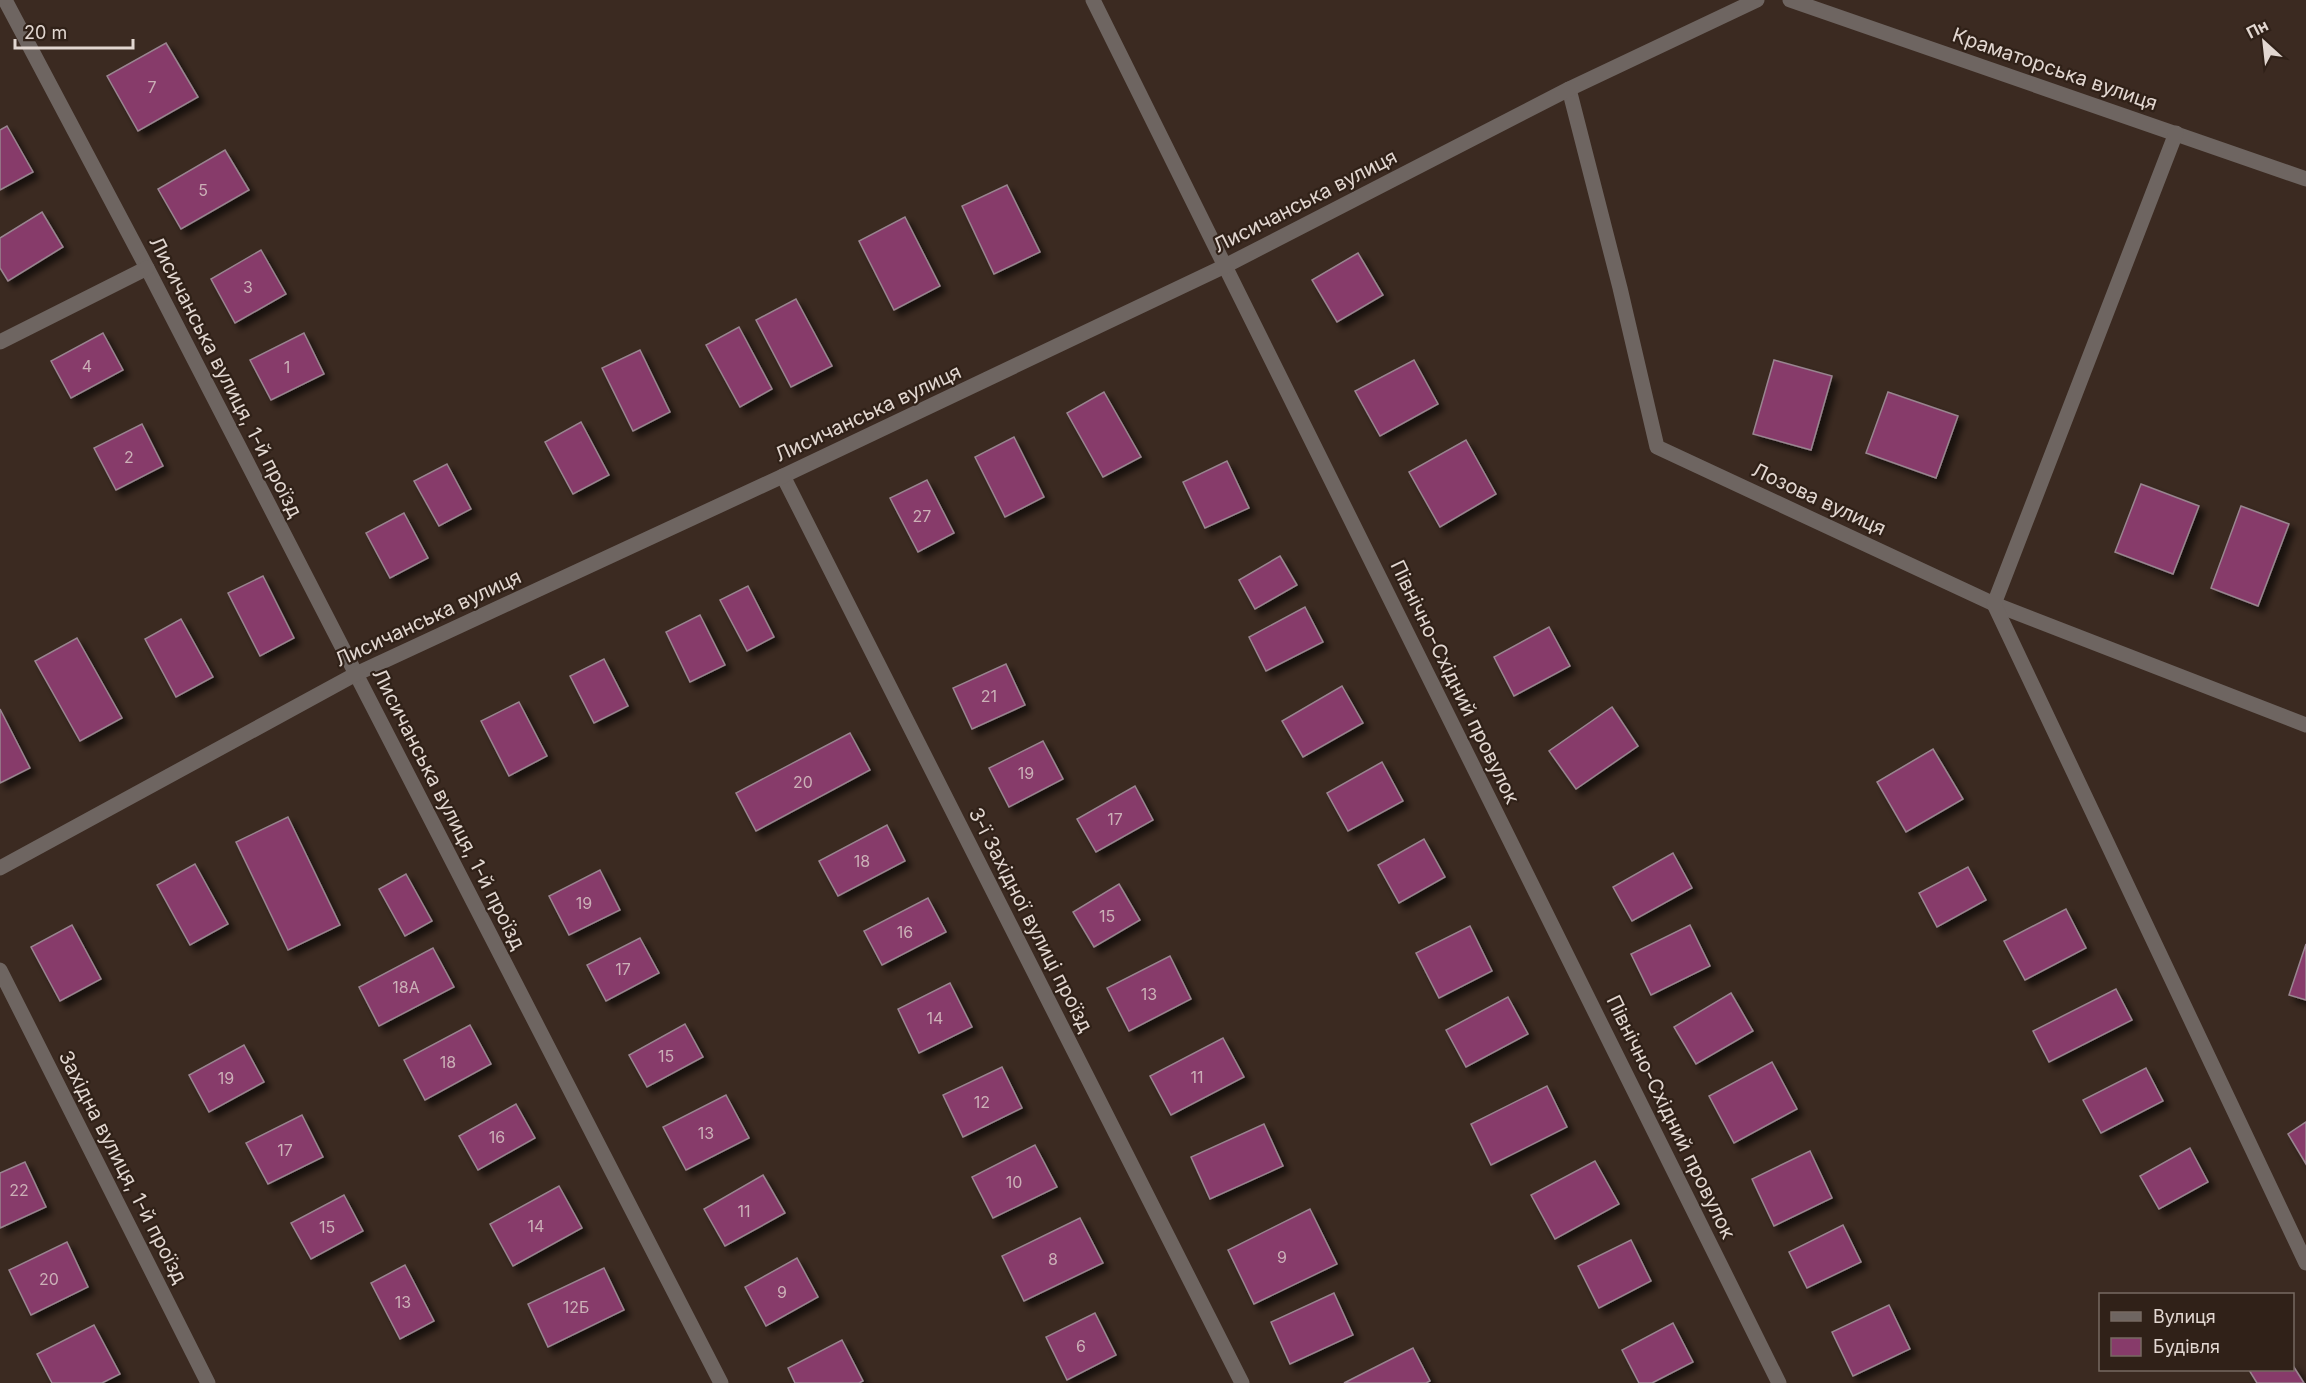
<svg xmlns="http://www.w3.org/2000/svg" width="2306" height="1383" font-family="Inter,sans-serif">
<defs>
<filter id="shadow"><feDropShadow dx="5.5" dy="5.5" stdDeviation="3" flood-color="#0009"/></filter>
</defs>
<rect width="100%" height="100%" fill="#3b2a21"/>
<g fill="#873b6a" stroke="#998590" stroke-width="1.5" filter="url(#shadow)">
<polygon points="166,43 198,97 138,131 107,76"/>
<polygon points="7,126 33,172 0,190 0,130"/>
<polygon points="225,150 249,190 181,229 158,189"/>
<polygon points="1007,185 1040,252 994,274 962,206"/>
<polygon points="42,212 63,247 8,281 0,268 0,238"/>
<polygon points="905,217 940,286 894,310 859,241"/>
<polygon points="261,250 286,294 235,323 211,279"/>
<polygon points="1358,253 1383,295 1337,322 1312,280"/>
<polygon points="796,299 832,366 791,387 756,320"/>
<polygon points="739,327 772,389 740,407 706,345"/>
<polygon points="103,333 123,370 71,398 51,361"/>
<polygon points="304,333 324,374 271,400 250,360"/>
<polygon points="640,350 670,412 633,431 602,368"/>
<polygon points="1414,360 1438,404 1380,436 1355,391"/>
<polygon points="1774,360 1832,376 1811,450 1753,434"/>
<polygon points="1104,392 1141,457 1103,477 1067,413"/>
<polygon points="1888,392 1958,416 1936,478 1866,453"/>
<polygon points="581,422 609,475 573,494 545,442"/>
<polygon points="142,424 163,466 116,490 94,448"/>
<polygon points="1014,437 1044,497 1005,517 975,457"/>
<polygon points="1466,440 1496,494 1440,527 1409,472"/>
<polygon points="1227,461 1249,508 1205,528 1183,482"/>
<polygon points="447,464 471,509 439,526 414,481"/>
<polygon points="927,480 954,533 918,552 890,498"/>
<polygon points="2141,484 2199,506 2173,574 2115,552"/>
<polygon points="2241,506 2289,524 2258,606 2211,588"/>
<polygon points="404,513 428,558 390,578 366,533"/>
<polygon points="1280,556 1297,585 1255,609 1239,580"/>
<polygon points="263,576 294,638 260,656 228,593"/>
<polygon points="748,586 774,637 747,651 720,600"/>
<polygon points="1305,607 1323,642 1266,671 1249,637"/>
<polygon points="700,615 725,665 690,682 666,632"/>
<polygon points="181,619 213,677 176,697 145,639"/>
<polygon points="1549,627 1570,666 1514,696 1494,657"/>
<polygon points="77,638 122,718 80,741 35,661"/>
<polygon points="604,659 628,706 594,723 570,676"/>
<polygon points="1006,664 1025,705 972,729 953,688"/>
<polygon points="1342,686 1363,723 1303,757 1282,721"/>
<polygon points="519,702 547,756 509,776 481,721"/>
<polygon points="1612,707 1638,746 1576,789 1549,751"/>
<polygon points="0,709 30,768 0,783"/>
<polygon points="850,733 870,770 756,831 736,793"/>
<polygon points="1043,741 1063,779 1009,807 989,768"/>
<polygon points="1933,749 1963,799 1906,832 1877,782"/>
<polygon points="1382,762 1403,801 1348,831 1327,793"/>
<polygon points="1135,786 1153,820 1096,852 1077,819"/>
<polygon points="288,817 340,925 288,950 236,842"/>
<polygon points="887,825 905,861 838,896 819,861"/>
<polygon points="1424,839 1445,877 1399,903 1378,865"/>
<polygon points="1673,853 1692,888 1632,921 1613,887"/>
<polygon points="195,864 228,924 190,945 157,885"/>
<polygon points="1968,867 1986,900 1937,927 1919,893"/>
<polygon points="600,870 620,910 569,935 549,896"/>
<polygon points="406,874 432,921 405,936 379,889"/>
<polygon points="1119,884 1140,920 1094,947 1073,912"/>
<polygon points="928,898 946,932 882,965 864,931"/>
<polygon points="2066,909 2086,948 2025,980 2004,941"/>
<polygon points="72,925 101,979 60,1001 31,947"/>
<polygon points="1690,925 1710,966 1651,995 1631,954"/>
<polygon points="1470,926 1492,971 1439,998 1416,953"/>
<polygon points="640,938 659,973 606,1001 587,965"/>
<polygon points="2306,944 2306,1000 2289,995"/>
<polygon points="433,948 454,987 379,1026 359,987"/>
<polygon points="1170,956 1191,999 1129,1031 1107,988"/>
<polygon points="950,983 972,1027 919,1053 898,1009"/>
<polygon points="2116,989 2132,1020 2049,1062 2033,1031"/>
<polygon points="1731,993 1753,1031 1696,1064 1674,1027"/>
<polygon points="1508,997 1528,1034 1466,1067 1446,1030"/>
<polygon points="685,1024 703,1057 647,1087 629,1055"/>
<polygon points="470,1025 491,1064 425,1100 404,1060"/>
<polygon points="1223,1038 1244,1077 1171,1115 1150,1076"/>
<polygon points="244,1045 264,1082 209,1112 189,1075"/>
<polygon points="1772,1062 1797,1109 1734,1143 1709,1096"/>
<polygon points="1002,1067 1022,1108 963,1137 943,1095"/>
<polygon points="2146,1068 2163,1101 2101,1133 2083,1100"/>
<polygon points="1547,1086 1567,1127 1491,1165 1471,1124"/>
<polygon points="726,1095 749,1138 686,1170 663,1127"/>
<polygon points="516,1104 535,1138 478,1170 459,1136"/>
<polygon points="302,1115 323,1157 268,1184 246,1143"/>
<polygon points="2306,1122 2306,1164 2288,1134"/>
<polygon points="1264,1124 1283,1166 1210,1199 1191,1157"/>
<polygon points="1035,1145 1057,1187 993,1218 972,1177"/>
<polygon points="2190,1148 2208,1182 2159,1209 2140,1176"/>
<polygon points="1810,1151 1832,1198 1774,1226 1752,1179"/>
<polygon points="1595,1161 1619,1204 1555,1239 1531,1195"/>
<polygon points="25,1162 46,1207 0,1228 0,1173"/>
<polygon points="763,1175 785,1213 725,1246 704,1209"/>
<polygon points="559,1186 582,1228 513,1266 490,1224"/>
<polygon points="344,1195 363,1231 311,1259 291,1223"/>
<polygon points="1310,1209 1337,1264 1254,1304 1228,1250"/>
<polygon points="1080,1218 1103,1263 1024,1301 1002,1256"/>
<polygon points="1843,1225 1861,1262 1807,1288 1789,1252"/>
<polygon points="1631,1240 1651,1281 1599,1308 1578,1266"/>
<polygon points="67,1242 88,1287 31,1315 9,1270"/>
<polygon points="797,1258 818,1297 766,1326 745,1287"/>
<polygon points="405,1265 434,1321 400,1339 371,1283"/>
<polygon points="604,1268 624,1310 548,1347 528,1304"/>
<polygon points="1334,1293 1353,1335 1290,1364 1271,1322"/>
<polygon points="1889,1305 1910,1349 1853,1376 1832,1332"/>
<polygon points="1095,1313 1116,1355 1067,1380 1046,1337"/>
<polygon points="1673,1323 1693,1362 1652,1383 1639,1383 1622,1350"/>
<polygon points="94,1325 120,1374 102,1383 52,1383 37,1354"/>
<polygon points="842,1340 863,1381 859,1383 795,1383 788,1368"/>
<polygon points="1413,1348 1430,1381 1426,1383 1344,1383"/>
<polygon points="2292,1364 2304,1383 2257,1383 2249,1370 2292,1370"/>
</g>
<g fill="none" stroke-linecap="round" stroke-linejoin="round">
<g stroke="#6e6561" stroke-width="15">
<polyline points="5,0 147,268 721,1383"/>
<polyline points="1093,0 1779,1383"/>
<polyline points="1790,0 2306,179"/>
<polyline points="1569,89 1620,288 1657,447 1994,604 2306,725"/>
<polyline points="2176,133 1994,604 2306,1263"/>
<polyline points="0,342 147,268"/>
<polyline points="783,476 1242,1383"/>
<polyline points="0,868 356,674 783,476 1225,266 1569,89 1757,0"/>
<polyline points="0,970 208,1383"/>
</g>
</g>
<g text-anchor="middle" stroke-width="4.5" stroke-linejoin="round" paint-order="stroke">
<g font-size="16" fill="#cbb0b7">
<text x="152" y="93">7</text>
<text x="203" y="196">5</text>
<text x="248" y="293">3</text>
<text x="87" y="372">4</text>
<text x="287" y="373">1</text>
<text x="129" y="463">2</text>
<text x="922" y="522">27</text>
<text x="989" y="702">21</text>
<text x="1026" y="779">19</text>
<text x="803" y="788">20</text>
<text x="1115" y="825">17</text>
<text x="862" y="867">18</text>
<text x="584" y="909">19</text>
<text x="1107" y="922">15</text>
<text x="905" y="938">16</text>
<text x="623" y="975">17</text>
<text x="406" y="993">18А</text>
<text x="1149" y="1000">13</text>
<text x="935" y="1024">14</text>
<text x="666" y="1062">15</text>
<text x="448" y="1068">18</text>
<text x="1197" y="1083">11</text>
<text x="226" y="1084">19</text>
<text x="982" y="1108">12</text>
<text x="706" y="1139">13</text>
<text x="497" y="1143">16</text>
<text x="285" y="1156">17</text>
<text x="1014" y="1188">10</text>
<text x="19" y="1196">22</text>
<text x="744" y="1217">11</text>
<text x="536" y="1232">14</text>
<text x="327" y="1233">15</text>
<text x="1282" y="1263">9</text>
<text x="1053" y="1265">8</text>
<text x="49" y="1285">20</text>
<text x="782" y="1298">9</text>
<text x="403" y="1308">13</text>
<text x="576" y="1313">12Б</text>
<text x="1081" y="1352">6</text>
</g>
<g font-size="20" fill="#e2d7d1" stroke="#302118">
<text transform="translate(2055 69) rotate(19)" y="7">Краматорська вулиця</text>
<text transform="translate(1305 201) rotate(-27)" y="7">Лисичанська вулиця</text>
<text transform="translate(226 377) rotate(63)" y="7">Лисичанська вулиця, 1-й проїзд</text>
<text transform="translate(868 413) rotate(-25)" y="7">Лисичанська вулиця</text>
<text transform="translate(1819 499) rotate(25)" y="7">Лозова вулиця</text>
<text transform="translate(428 618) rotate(-25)" y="7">Лисичанська вулиця</text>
<text transform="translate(1455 682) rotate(64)" y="7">Північно-Східний провулок</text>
<text transform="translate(449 809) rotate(63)" y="7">Лисичанська вулиця, 1-й проїзд</text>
<text transform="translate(1031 920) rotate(63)" y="7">3-ї Західної вулиці проїзд</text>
<text transform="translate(1671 1117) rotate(64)" y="7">Північно-Східний провулок</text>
<text transform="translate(123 1167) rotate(63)" y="7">Західна вулиця, 1-й проїзд</text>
</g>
</g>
<rect x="2099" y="1293" width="195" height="78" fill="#302118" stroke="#776a62" stroke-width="1.5"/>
<rect x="2111" y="1312" width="30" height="9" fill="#6e6561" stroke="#776a62" stroke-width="1.5"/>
<text x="2153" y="1323" font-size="18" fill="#e2d7d1">Вулиця</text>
<rect x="2111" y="1338" width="30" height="18" fill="#873b6a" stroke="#776a62" stroke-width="1.5"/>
<text x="2153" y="1353" font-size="18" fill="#e2d7d1">Будівля</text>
<g transform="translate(2264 42) rotate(333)" stroke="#302118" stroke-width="4.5" paint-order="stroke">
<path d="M0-4.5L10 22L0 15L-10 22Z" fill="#e2d7d1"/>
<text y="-9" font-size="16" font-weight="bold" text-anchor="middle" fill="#e2d7d1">Пн</text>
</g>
<path d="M15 39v9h118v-9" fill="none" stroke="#e2d7d1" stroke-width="3"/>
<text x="24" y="39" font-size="18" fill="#e2d7d1" stroke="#302118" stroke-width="4.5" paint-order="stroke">20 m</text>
</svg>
